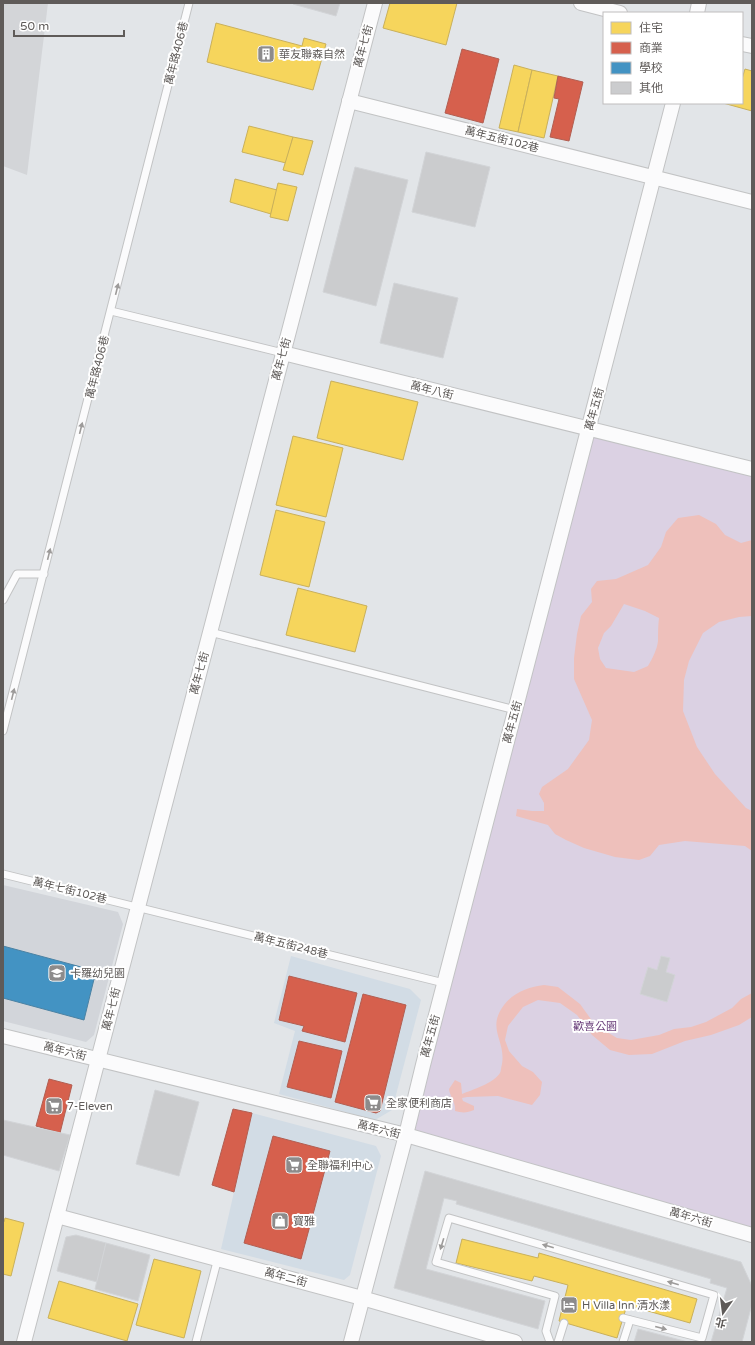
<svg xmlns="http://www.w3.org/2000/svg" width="755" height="1345" font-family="'Varela Round','Noto Sans TC',sans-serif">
<rect width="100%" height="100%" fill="#e2e5e8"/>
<g fill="#d2dce5">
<polygon points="291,956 410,989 421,1000 392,1110 375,1120 279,1094 295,1031 274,1023"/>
<polygon points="252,1113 376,1146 381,1156 350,1275 344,1280 221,1249"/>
</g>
<polygon fill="#d3d5d8" points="3,3 48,3 27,175 3,166"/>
<polygon fill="#d2d5da" points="3,885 118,912 123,924 94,1035 86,1042 3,1021"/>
<polygon fill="#dbd1e3" points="588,429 752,469 752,1235 406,1135"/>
<g fill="#eec0bb" fill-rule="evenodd">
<path d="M699,515L716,524L725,535L741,543L752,540V616L739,617L719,622L703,633L689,661L684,680L683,711L697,747L715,774L746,808L752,811V851L745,846L685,841L659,845L650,856L639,860L615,857L584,848L566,840L555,834L548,825L516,816L517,809L532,811H544V803L539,794L542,787L568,769L589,740L592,720L574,679V658L577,634L581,616L592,602L591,589L597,581L616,579L648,565L661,547L666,532L678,518ZM624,604L645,611L659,618C658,626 658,634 658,641C657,650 652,659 648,666L634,672L606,668L600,659L598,648L604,633L611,626Z"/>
<path d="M544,985L558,987L580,1004L593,1022L607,1032L617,1038L631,1040L659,1035L674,1029L691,1027L706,1022L732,1008L741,999L752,993V1017L739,1025L711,1035L685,1041L652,1054L629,1055L610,1050L592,1035L577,1015L560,1003L538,1000L523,1007L508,1026L505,1040L509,1051L522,1066L533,1072L542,1082L540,1095L532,1105L498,1096L467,1097L462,1098L463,1101L474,1106V1110C467,1113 462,1113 455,1111C456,1102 450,1097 449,1089L455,1080L461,1083L462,1094C472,1090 494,1083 500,1073C501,1071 501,1067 502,1064C506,1040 486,1029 504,1005C514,992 529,987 544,985Z"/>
</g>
<g fill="#f6d55c" stroke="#c9b05b">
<polygon points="390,3 457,3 446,45 383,28"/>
<polygon points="216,23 302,46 304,38 326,44 313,90 207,62"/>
<polygon points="514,65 532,70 518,132 499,128"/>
<polygon points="745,69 752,71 752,111 723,103 742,103 742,79"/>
<polygon points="532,70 558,76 544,138 518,132"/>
<polygon points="249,126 293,137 286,163 242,152"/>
<polygon points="293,137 313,141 303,175 283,170"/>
<polygon points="235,179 277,190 271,214 230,202"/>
<polygon points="278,183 297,187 288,221 270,217"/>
<polygon points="331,381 418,402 403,460 317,438"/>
<polygon points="293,436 343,448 326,517 276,505"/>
<polygon points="276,510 325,522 309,587 260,575"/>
<polygon points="298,588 367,606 355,652 286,635"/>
<polygon points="5,1218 24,1223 11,1276 3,1274 3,1222 4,1222"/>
<polygon points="462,1239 538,1258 539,1253 697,1299 690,1323 627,1305 617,1338 559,1321 568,1285 534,1276 532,1281 456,1263"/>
<polygon points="154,1259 201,1271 184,1338 136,1325"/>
<polygon points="59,1281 138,1304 127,1341 48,1318"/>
</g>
<g fill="#d6604d" stroke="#b25e51">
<polygon points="462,49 499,59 483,123 445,113"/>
<polygon points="558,76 583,82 569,141 550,137 559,99 554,98"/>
<polygon points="289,976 357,993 345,1042 302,1031 304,1026 279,1020"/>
<polygon points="363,994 406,1005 380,1111 376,1113 335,1102"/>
<polygon points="299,1041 342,1051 331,1098 287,1087"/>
<polygon points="49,1079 72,1085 60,1133 36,1126"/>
<polygon points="233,1109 252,1113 234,1192 212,1185"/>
<polygon points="273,1136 330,1151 301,1259 244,1243"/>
</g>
<polygon fill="#4393c3" stroke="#4b82a3" points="3,946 96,971 84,1020 3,998"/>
<g fill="#cbccce" stroke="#d2d4d7">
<polygon points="293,3 340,3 336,16 293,4"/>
<polygon points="426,152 490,167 475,227 412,212"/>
<polygon points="355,167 408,180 376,306 323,292"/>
<polygon points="394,283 458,298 443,358 380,343"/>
<polygon points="661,956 670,958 666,972 675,975 667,1002 640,994 648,967 657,970"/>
<polygon points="155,1090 199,1102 179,1176 136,1164"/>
<polygon points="3,1120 70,1135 59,1171 3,1155"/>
<polygon points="425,1171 741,1262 752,1286 752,1304 742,1342 711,1342 727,1288 710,1283 711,1279 456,1204 457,1201 444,1198 426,1269 545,1301 538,1329 394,1288"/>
<polygon points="76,1235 106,1243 97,1282 57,1271 66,1237"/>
<polygon points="106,1243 150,1255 138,1301 95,1289"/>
<polygon points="638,1329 688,1342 634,1342"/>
</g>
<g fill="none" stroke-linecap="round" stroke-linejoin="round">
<defs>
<g id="lane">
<polyline points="111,311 283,353"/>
<polyline points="3,600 17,574 44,574"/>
<polyline points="210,632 515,710"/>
<polyline points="3,731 189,3"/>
<polyline points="3,874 444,983"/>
<polyline points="196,1342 218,1258"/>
<polyline points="550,1342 546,1331 555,1296 436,1262 449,1218 714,1295 702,1338 623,1318"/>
<polyline points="558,1342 564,1323"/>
<polyline points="623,1342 630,1320"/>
</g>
<g id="street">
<polyline points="581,3 620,13"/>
<polyline points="697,13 699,3"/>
<polyline points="742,44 752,46"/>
<polyline points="349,101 752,202"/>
<polyline points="283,353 752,469"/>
<polyline points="3,1036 406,1135 752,1235"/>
<polyline points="57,1216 362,1298 515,1342"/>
<polyline points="24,1342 375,3"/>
<polyline points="351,1342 406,1135 423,1065 673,103"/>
</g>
</defs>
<use href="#lane" stroke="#c2c3c4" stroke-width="9"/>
<use href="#street" stroke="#c2c3c4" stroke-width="16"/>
<use href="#lane" stroke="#fbfbfc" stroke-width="7"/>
<use href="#street" stroke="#fbfbfc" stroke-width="14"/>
</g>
<defs><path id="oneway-solid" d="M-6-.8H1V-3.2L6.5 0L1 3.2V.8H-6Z"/></defs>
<g fill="#9d9b9a">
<use href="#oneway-solid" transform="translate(117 289) rotate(-76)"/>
<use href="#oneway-solid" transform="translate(81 428) rotate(-76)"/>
<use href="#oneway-solid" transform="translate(49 554) rotate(-76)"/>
<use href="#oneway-solid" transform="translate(13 694) rotate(-76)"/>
<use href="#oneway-solid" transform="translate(442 1244) rotate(107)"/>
<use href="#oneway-solid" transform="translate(548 1246) rotate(-164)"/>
<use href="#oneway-solid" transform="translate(673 1283) rotate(-164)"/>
<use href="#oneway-solid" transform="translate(661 1328) rotate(15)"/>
</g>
<defs>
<symbol id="building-square" viewBox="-11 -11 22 22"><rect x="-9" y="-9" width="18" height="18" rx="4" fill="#8d8b8b" stroke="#fff"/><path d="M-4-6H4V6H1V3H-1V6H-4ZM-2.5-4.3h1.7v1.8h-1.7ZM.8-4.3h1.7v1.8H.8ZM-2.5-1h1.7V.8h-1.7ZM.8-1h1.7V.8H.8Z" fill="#fff"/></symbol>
<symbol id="school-square" viewBox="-11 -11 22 22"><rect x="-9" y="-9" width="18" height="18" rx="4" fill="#8d8b8b" stroke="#fff"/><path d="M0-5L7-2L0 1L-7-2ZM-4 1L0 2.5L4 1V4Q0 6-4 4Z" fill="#fff"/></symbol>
<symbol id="supermarket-square" viewBox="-11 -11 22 22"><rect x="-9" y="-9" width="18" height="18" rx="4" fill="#8d8b8b" stroke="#fff"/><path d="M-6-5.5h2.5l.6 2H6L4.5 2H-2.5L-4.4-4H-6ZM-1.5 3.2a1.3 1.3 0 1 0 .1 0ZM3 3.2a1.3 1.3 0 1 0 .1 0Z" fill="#fff"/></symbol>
<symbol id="shop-square" viewBox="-11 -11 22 22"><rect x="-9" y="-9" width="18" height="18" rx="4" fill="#8d8b8b" stroke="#fff"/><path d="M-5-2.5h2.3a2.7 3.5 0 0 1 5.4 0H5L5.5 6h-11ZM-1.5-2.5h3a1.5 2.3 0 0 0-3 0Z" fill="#fff"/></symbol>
<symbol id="hotel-square" viewBox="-11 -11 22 22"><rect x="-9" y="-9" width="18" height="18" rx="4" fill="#8d8b8b" stroke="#fff"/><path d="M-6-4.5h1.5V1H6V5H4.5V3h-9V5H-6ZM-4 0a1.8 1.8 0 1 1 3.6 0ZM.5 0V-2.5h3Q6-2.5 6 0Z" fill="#fff"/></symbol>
</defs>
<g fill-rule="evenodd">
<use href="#building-square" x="256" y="44" width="20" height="20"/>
<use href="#school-square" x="47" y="963" width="20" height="20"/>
<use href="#supermarket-square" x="363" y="1093" width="20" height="20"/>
<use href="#supermarket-square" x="44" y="1096" width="20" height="20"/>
<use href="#supermarket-square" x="284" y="1155" width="20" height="20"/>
<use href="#shop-square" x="270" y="1211" width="20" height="20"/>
<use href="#hotel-square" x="559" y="1295" width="20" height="20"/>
</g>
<g text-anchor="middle" stroke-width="4" stroke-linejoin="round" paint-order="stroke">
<g font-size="11" fill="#5f5b59" stroke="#fff">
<text transform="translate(363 46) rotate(-75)" y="4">萬年七街</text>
<text transform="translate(176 53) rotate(-76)" y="4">萬年路406巷</text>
<text transform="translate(502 139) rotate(14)" y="4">萬年五街102巷</text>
<text transform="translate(281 359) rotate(-75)" y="4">萬年七街</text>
<text transform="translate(97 367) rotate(-76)" y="4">萬年路406巷</text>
<text transform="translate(432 390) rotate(14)" y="4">萬年八街</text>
<text transform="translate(594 409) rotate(-75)" y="4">萬年五街</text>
<text transform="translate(199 673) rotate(-75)" y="4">萬年七街</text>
<text transform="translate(512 722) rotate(-75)" y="4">萬年五街</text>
<text transform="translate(70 890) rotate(14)" y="4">萬年七街102巷</text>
<text transform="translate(291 945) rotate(14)" y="4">萬年五街248巷</text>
<text transform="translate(111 1009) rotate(-76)" y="4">萬年七街</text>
<text transform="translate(430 1036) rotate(-75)" y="4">萬年五街</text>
<text transform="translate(65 1051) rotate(14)" y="4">萬年六街</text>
<text transform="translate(379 1129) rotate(14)" y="4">萬年六街</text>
<text transform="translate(691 1217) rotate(16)" y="4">萬年六街</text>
<text transform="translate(286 1277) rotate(15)" y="4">萬年二街</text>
</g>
<g font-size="11" fill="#5f5b59" stroke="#fff" text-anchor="start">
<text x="279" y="58">華友聯森自然</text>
<text x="70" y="977">卡羅幼兒園</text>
<text x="386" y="1107">全家便利商店</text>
<text x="67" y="1110">7-Eleven</text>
<text x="307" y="1169">全聯福利中心</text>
<text x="293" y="1225">寶雅</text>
<text x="582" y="1309">H Villa Inn 清水漾</text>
</g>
<g font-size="11" fill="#693e7a" stroke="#fff">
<text x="595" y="1030">歡喜公園</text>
</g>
</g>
<rect width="755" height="1345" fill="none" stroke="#5f5b59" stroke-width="8"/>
<rect x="603" y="12" width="140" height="92" fill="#ffffff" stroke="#bfbdbd"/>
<rect x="611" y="22" width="20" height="12" fill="#f6d55c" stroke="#bfbdbd"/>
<text x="639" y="32" font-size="12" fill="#5f5b59">住宅</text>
<rect x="611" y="42" width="20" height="12" fill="#d6604d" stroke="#bfbdbd"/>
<text x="639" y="52" font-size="12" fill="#5f5b59">商業</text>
<rect x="611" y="62" width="20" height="12" fill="#4393c3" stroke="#bfbdbd"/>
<text x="639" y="72" font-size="12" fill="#5f5b59">學校</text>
<rect x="611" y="82" width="20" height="12" fill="#cbccce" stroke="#bfbdbd"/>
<text x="639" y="92" font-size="12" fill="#5f5b59">其他</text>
<g transform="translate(723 1313) rotate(194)" stroke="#ffffff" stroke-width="3" paint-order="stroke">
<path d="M0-3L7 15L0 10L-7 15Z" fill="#5f5b59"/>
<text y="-6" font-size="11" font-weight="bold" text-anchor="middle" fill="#5f5b59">北</text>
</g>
<path d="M14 30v6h110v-6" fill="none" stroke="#5f5b59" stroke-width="2"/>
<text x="20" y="30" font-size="12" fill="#5f5b59" stroke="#ffffff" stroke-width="3" paint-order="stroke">50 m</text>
</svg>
